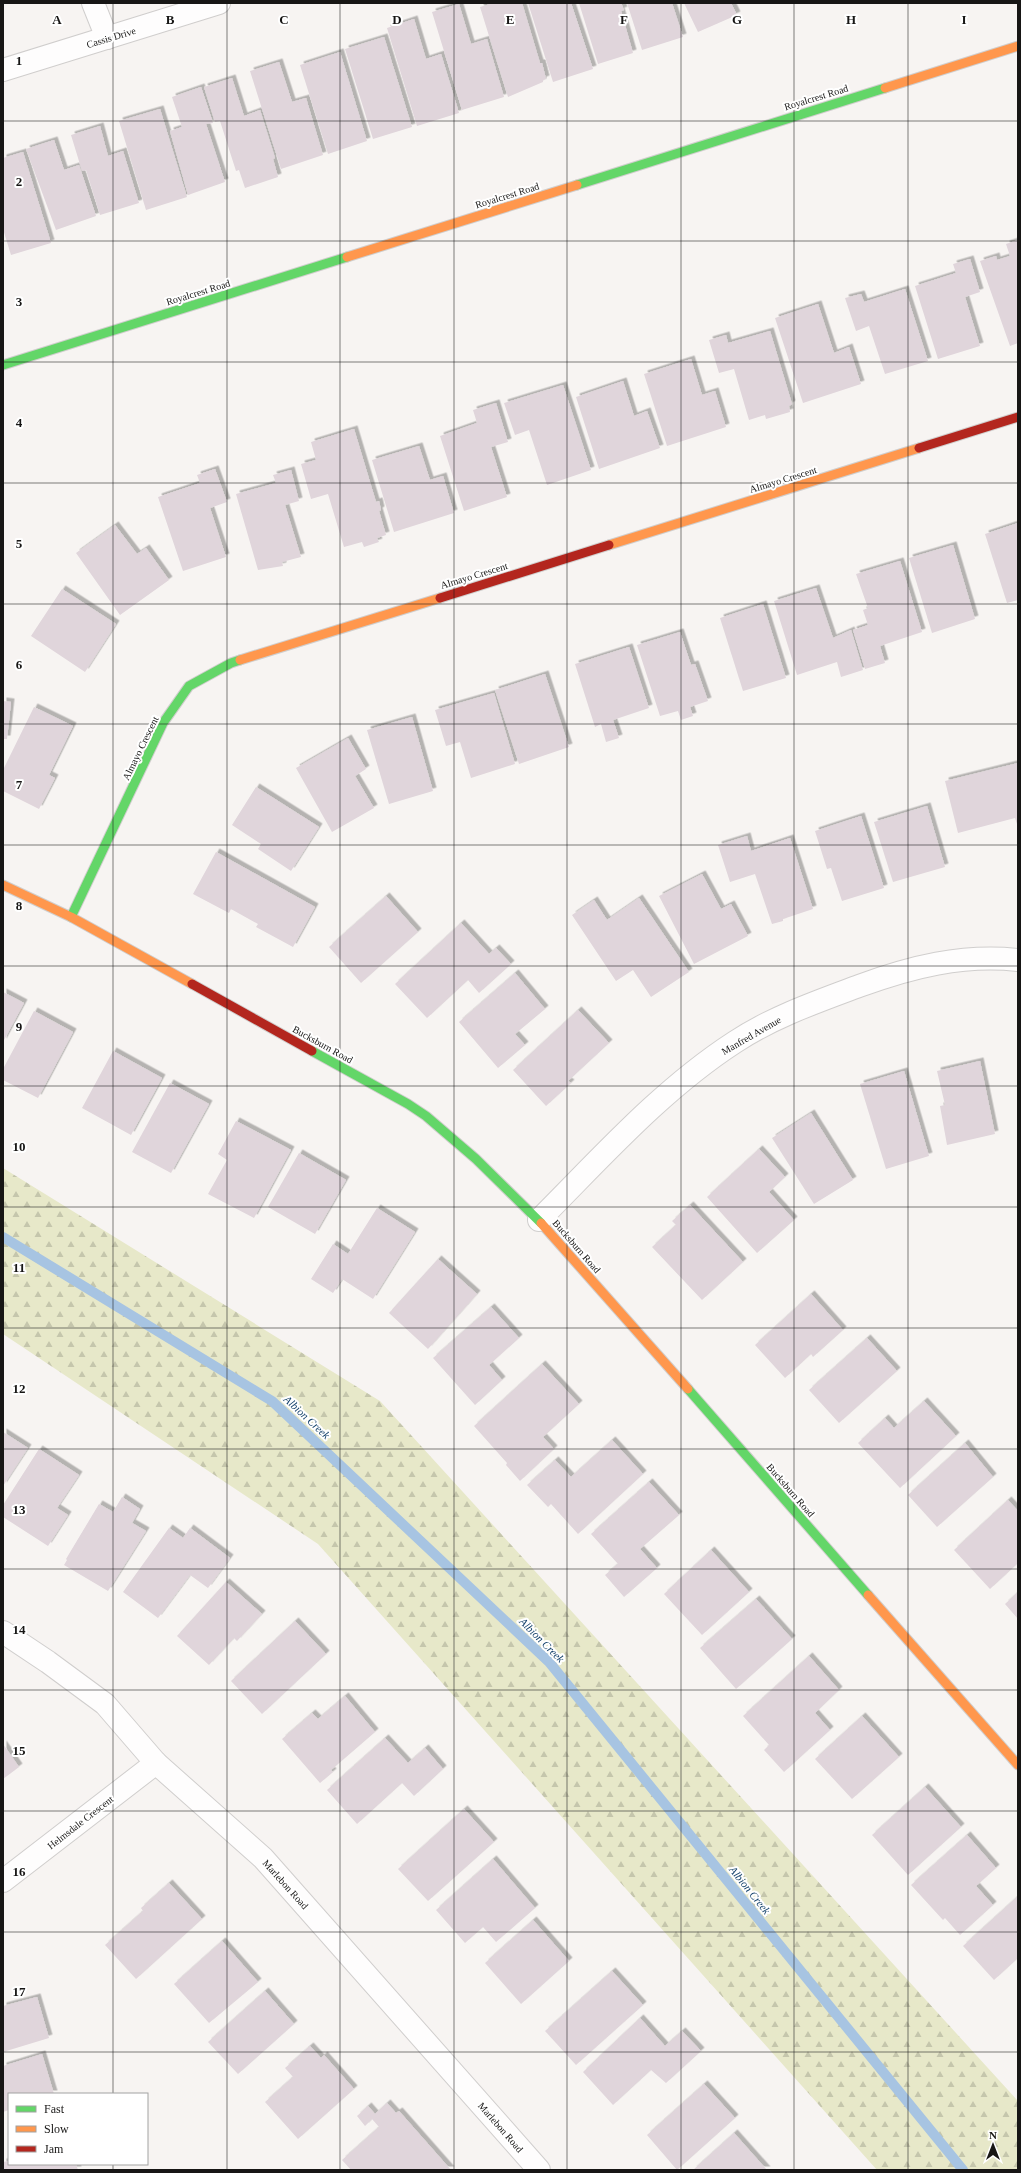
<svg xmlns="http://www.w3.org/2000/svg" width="1021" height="2173" font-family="'Times New Roman',serif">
<defs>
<pattern id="forest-firs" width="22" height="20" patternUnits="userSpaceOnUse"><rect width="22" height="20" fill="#e7e8c9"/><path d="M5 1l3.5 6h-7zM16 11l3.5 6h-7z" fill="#c5c6ac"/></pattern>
<filter id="shadow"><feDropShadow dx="3.5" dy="-3.5" stdDeviation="0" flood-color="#0004"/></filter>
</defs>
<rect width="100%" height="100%" fill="#f7f4f2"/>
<polygon fill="url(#forest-firs)" points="3,1168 380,1401 1018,2101 1018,2170 877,2170 318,1544 3,1334"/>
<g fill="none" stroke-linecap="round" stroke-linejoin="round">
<polyline stroke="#a7c4e2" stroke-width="10" points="3,1237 272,1401 549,1662 963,2170"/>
</g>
<g fill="#e0d5db" filter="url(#shadow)">
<polygon points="494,3 522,3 540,63 542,63 546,79 543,80 543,82 508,97 480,7"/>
<polygon points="528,3 571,3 593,69 553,82"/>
<polygon points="579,3 621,3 624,10 621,11 633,53 598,64"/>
<polygon points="627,3 672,3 683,37 642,50"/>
<polygon points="684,3 731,3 737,15 698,32"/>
<polygon points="459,4 471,44 487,39 504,97 462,110 432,12"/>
<polygon points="414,19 426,59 441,54 459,113 417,126 387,28"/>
<polygon points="384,37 412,127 373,139 345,49"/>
<polygon points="340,52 367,141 328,154 300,65"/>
<polygon points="279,62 292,102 306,98 323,155 281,169 250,71"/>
<polygon points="232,78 244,116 260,110 275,158 273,159 278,177 245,188 239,170 236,171 220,121 215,122 204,87"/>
<polygon points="201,87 213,123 206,124 225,182 188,195 170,131 182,127 172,97"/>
<polygon points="160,109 187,197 146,210 119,121"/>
<polygon points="100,126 108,156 123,151 139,203 100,215 86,170 82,171 71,135"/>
<polygon points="54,140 64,170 79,165 96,216 56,230 26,149"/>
<polygon points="23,152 51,243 11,255 3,229 3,158"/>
<polygon points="1018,240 1018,343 1010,346 980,261 996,256 997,260 1010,256 1006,244"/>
<polygon points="970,259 980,292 965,297 980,346 938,359 915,286 956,273 953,264"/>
<polygon points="905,289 928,361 885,374 869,326 856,331 845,298 861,294 864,302"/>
<polygon points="818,304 834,353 849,347 861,384 803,403 775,318"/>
<polygon points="770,331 792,404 789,406 790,412 766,419 765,415 749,420 734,369 719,373 709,340 726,335 728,343"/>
<polygon points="691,359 702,395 715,391 726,427 667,446 644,374"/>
<polygon points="623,381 634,416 647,411 660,448 599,469 576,397"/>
<polygon points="563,385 591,470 547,485 529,430 515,435 504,403"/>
<polygon points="496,403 508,442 491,447 507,497 464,511 440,436 477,423 473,410"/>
<polygon points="354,429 376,502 379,501 381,510 379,511 386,535 377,538 379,542 364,547 362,542 344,547 328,494 311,499 301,464 316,460 311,442"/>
<polygon points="419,446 430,480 443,476 454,513 394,532 372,460"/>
<polygon points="215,469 227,502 210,508 226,557 183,571 158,497 200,483 197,475"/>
<polygon points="291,470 299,501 285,505 301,557 282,562 283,566 258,570 236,494 276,483 273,475"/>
<polygon points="1018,523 1018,600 1007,603 985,534"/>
<polygon points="115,525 137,554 146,548 169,580 120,615 76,553"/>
<polygon points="953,545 975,619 932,633 909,558"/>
<polygon points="900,561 922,632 880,646 885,663 865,669 853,630 868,625 863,610 868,608 856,574"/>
<polygon points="816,588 833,638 851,630 863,670 841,677 837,662 797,675 774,601"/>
<polygon points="62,589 116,624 85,672 31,636"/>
<polygon points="763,604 786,678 743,691 720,618"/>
<polygon points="680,632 691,665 695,664 708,701 690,707 693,716 681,720 678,711 660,716 637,645"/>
<polygon points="629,647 649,708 613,720 619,738 606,742 601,724 595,727 575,664"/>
<polygon points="545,674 569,747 519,764 495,690"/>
<polygon points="494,693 515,764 471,778 460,742 446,746 435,710"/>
<polygon points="3,701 11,702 7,739 3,739"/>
<polygon points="34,707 73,726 49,775 55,778 39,809 3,791 3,770"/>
<polygon points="412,717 433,791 389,804 367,730"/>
<polygon points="348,738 366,769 355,776 374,808 332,832 296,768"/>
<polygon points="1018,763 1018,827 1015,818 958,833 945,781"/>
<polygon points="256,787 319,827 291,871 258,849 261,844 232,825"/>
<polygon points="927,806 945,867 893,882 874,822"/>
<polygon points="861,816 884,888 842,901 831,868 827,869 815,831"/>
<polygon points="747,836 751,851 790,838 813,909 783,919 783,921 772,924 755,874 730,882 718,845"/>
<polygon points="216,852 315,907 293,947 256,927 258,924 231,909 229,913 193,894"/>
<polygon points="702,874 721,909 731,904 748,936 694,964 659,896"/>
<polygon points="386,896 418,932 361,983 329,947"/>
<polygon points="639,898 689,972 651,997 633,970 616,981 572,915 594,900 607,920"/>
<polygon points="461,923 489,954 496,948 511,964 479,993 468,980 427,1018 395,984"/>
<polygon points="515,973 545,1009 515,1034 525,1045 498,1068 459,1022"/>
<polygon points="3,992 24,1003 3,1042"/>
<polygon points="578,1010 609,1043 568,1081 571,1083 546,1106 513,1070"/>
<polygon points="34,1011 73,1032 38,1098 3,1080 3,1069"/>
<polygon points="113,1051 162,1078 131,1135 82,1108"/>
<polygon points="980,1061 995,1134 947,1145 940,1106 945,1105 937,1071"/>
<polygon points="904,1071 929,1156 886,1169 860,1084"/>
<polygon points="170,1083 209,1104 171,1173 132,1152"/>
<polygon points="811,1113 853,1180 814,1204 772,1138"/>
<polygon points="236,1121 291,1150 254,1218 208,1194 227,1160 218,1154"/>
<polygon points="759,1149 785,1177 769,1192 794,1220 757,1253 707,1197"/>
<polygon points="299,1153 346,1180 315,1234 268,1207"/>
<polygon points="690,1205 743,1262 702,1300 652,1247 676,1225 672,1221"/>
<polygon points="377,1208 415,1232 373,1299 342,1279 333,1293 311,1279 333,1244 348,1254"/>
<polygon points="438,1259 477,1294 428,1349 389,1313"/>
<polygon points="811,1294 843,1330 813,1357 811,1354 785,1378 755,1345"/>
<polygon points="491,1307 519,1338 489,1365 502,1380 475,1405 433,1358"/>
<polygon points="867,1338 897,1371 839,1423 809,1390"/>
<polygon points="542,1364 579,1404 543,1437 554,1449 520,1481 506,1465 507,1463 474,1426"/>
<polygon points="924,1401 956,1436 900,1488 858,1443 885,1418 894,1428"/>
<polygon points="3,1432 28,1448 3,1486"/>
<polygon points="612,1440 643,1474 578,1534 551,1504 548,1507 527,1485 555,1460 571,1477"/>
<polygon points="965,1443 993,1477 937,1527 908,1495"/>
<polygon points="39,1449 79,1475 57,1508 68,1515 48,1546 3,1517 3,1505"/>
<polygon points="649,1482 679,1515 640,1549 657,1568 624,1597 605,1575 618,1564 591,1534"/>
<polygon points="122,1497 140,1509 132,1523 146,1531 108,1591 64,1565 67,1560 66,1559 99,1504 113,1512"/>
<polygon points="1008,1500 1018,1511 1018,1563 990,1589 954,1550"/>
<polygon points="169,1528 183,1538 190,1528 230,1558 208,1588 190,1575 158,1618 123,1592"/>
<polygon points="711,1550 749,1592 702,1635 664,1594"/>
<polygon points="226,1582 262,1614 237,1641 234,1638 209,1665 177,1636"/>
<polygon points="1018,1592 1018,1619 1005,1604"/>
<polygon points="756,1599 792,1639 736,1689 700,1648"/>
<polygon points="295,1621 326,1654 262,1714 231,1681"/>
<polygon points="809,1656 839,1690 815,1713 830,1730 784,1772 764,1750 769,1745 743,1716"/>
<polygon points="345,1696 375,1732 331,1770 333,1772 320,1783 282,1739 312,1713 318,1719"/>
<polygon points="862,1716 899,1757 852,1799 815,1759"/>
<polygon points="385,1738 408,1763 425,1748 443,1769 414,1796 402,1783 357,1824 327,1790"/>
<polygon points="3,1744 19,1767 3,1779"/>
<polygon points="925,1787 961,1827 908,1875 872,1835"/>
<polygon points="464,1809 494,1842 428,1901 398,1869"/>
<polygon points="967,1835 996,1868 976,1886 993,1905 960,1935 945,1918 943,1920 911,1885"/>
<polygon points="493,1859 535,1908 496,1942 483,1927 465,1943 436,1910"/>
<polygon points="169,1883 202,1919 136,1979 105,1945 143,1911 141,1908"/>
<polygon points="1018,1896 1018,1958 994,1980 963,1946"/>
<polygon points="533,1920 569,1961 521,2004 485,1963"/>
<polygon points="222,1941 258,1982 209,2023 174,1984"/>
<polygon points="612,1971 643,2005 576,2065 545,2031"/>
<polygon points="265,1991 294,2024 238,2074 208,2042"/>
<polygon points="37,1997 49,2038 3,2052 3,2006"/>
<polygon points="640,2018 665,2046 682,2031 701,2051 666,2083 651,2070 613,2105 583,2072"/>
<polygon points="310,2046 321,2058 324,2055 354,2089 298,2139 265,2102 293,2077 285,2068"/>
<polygon points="42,2054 54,2094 9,2094 9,2110 3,2112 3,2066"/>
<polygon points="704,2084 735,2118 677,2170 647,2135"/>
<polygon points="387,2103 396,2113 399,2111 451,2170 351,2170 342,2160 379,2127 372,2119 365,2126 357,2116 368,2106 375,2114"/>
<polygon points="734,2133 767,2170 693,2170"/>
<polygon points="9,2161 9,2164 76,2164 78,2170 3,2170 3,2162"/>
</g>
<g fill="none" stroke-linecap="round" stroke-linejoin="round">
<defs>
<g id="street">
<polyline points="93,3 107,38"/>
<polyline points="3,70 219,3"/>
<path d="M539,1220C601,1158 661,1090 735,1042C773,1017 816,1002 859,986C911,967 962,954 1018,960"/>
<polyline points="3,1632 48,1662 105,1704 156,1763 263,1858 539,2170"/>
<polyline points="3,1881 156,1763"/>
</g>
<g id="fast">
<polyline points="577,185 885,88"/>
<polyline points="3,365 347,257"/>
<polyline points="71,917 163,723 189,686 231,663 240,660"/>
<polyline points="312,1051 408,1104 426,1116 476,1159 541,1223"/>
<polyline points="688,1389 868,1595"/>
</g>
<g id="slow">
<polyline points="885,88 1018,46"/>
<polyline points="347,257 577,185"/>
<polyline points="609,545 919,448"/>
<polyline points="240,660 440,598"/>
<polyline points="3,885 71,917 192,984"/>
<polyline points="541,1223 688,1389"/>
<polyline points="868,1595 1018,1765"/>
</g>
<g id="jam">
<polyline points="919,448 1018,417"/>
<polyline points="440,598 609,545"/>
<polyline points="192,984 312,1051"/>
</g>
</defs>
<use href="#street" stroke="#d0cecd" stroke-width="24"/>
<use href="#fast" stroke="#d0cecd" stroke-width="11"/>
<use href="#slow" stroke="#d0cecd" stroke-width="11"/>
<use href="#jam" stroke="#d0cecd" stroke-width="11"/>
<use href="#street" stroke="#fefdfd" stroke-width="22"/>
<use href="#fast" stroke="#63d668" stroke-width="9"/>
<use href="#slow" stroke="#ff974d" stroke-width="9"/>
<use href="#jam" stroke="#b3261e" stroke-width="9"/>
</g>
<path fill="none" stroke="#171615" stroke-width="1" stroke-opacity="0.55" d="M113,3V2094M227,3V2170M340,3V2170M454,3V2170M567,3V2170M681,3V2170M794,3V2170M908,3V2170M3,121H1018M3,241H1018M3,362H1018M3,483H1018M3,604H1018M3,724H1018M3,845H1018M3,966H1018M3,1086H1018M3,1207H1018M3,1328H1018M3,1449H1018M3,1569H1018M3,1690H1018M3,1811H1018M3,1932H1018M3,2052H1018M113,2164V2170"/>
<g text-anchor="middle" stroke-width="4" stroke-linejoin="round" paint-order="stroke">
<g font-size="10" fill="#171615" stroke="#fff">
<text transform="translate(111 37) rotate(-17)" y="4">Cassis Drive</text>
<text transform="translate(816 97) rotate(-17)" y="4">Royalcrest Road</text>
<text transform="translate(507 195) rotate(-17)" y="4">Royalcrest Road</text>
<text transform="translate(198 292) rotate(-17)" y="4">Royalcrest Road</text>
<text transform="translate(783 479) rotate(-17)" y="4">Almayo Crescent</text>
<text transform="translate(474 575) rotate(-17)" y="4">Almayo Crescent</text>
<text transform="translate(140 748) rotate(-64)" y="4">Almayo Crescent</text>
<text transform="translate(751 1035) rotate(-30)" y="4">Manfred Avenue</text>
<text transform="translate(323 1044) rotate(29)" y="4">Bucksburn Road</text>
<text transform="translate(577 1246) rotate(49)" y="4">Bucksburn Road</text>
<text transform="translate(791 1490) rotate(49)" y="4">Bucksburn Road</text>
<text transform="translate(80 1822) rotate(-38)" y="4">Helmsdale Crescent</text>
<text transform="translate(286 1884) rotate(48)" y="4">Marlebon Road</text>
<text transform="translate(501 2127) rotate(49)" y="4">Marlebon Road</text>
</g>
<g font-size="11" font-style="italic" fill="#113f69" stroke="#fff">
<text transform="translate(307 1417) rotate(43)" y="4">Albion Creek</text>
<text transform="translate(542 1640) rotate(45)" y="4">Albion Creek</text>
<text transform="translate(750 1890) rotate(51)" y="4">Albion Creek</text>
</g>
</g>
<g font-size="13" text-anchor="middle" font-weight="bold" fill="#171615" stroke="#fff" stroke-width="4" stroke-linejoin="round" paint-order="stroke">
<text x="57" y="24">A</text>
<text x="170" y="24">B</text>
<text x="284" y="24">C</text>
<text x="397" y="24">D</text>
<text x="510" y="24">E</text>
<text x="624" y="24">F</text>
<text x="737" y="24">G</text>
<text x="851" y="24">H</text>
<text x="964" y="24">I</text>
<text x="19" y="65">1</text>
<text x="19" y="186">2</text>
<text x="19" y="306">3</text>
<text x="19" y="427">4</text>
<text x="19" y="548">5</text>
<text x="19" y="669">6</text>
<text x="19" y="789">7</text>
<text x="19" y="910">8</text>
<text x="19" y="1031">9</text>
<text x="19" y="1151">10</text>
<text x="19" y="1272">11</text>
<text x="19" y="1393">12</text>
<text x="19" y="1514">13</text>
<text x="19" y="1634">14</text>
<text x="19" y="1755">15</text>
<text x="19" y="1876">16</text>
<text x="19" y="1996">17</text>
</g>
<rect width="1021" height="2173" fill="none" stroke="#171615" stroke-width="8"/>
<rect x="8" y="2093" width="140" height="72" fill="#ffffff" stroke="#a2a2a1"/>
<rect x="16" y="2106" width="20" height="6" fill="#63d668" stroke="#a2a2a1"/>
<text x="44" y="2113" font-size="12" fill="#171615">Fast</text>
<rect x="16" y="2126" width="20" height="6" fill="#ff974d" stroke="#a2a2a1"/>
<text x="44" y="2133" font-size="12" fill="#171615">Slow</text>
<rect x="16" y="2146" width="20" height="6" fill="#b3261e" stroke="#a2a2a1"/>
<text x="44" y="2153" font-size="12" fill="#171615">Jam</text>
<g transform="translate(993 2145)" stroke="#ffffff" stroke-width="3" paint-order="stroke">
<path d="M0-3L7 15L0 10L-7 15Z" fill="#171615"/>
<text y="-6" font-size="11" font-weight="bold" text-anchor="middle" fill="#171615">N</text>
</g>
</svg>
